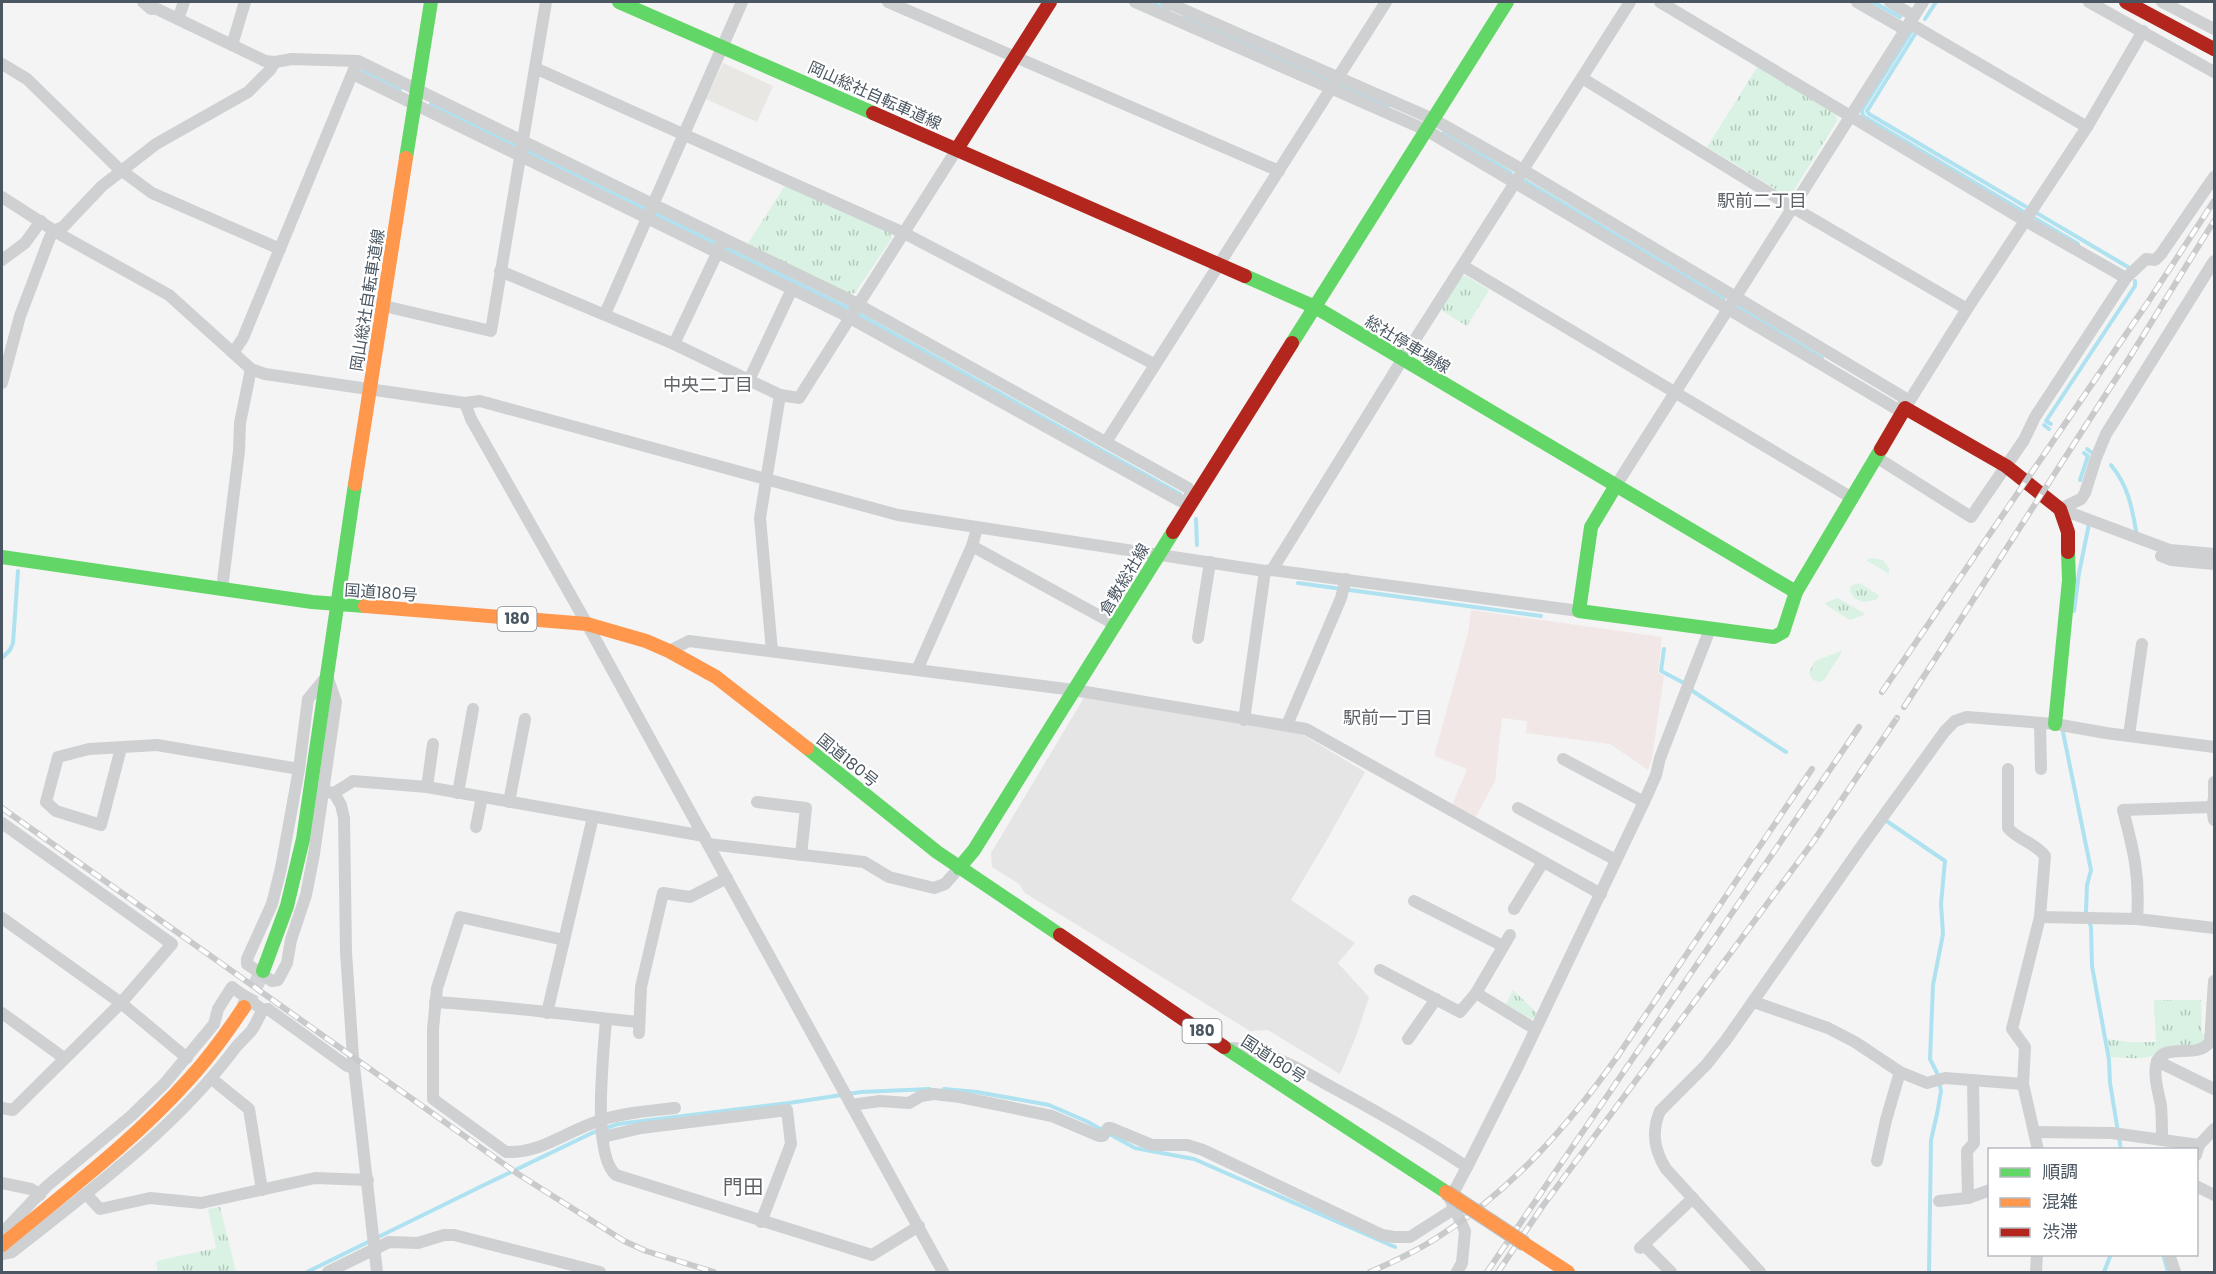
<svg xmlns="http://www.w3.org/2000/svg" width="2216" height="1274" font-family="Poppins,'Noto Sans JP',sans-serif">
<defs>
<pattern id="grass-tufts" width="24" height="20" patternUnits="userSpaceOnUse" patternTransform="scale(1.5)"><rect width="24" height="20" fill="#d9f2e3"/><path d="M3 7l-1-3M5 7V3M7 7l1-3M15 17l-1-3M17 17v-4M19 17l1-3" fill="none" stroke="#b2c7bb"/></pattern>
</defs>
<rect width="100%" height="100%" fill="#f4f4f4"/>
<polygon fill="#e8e7e3" points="723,63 773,86 757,122 706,99"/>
<polygon fill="#e6e5e6" points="1085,696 1300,733 1365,772 1325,843 1291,900 1355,943 1338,963 1369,997 1357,1034 1340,1074 1268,1030 1250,1031 1025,893 1019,884 992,867 991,853"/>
<polygon fill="#f1e7e6" points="1471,610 1662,637 1658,673 1664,676 1652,758 1648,770 1610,744 1526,733 1527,721 1502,718 1495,781 1474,820 1451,808 1467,769 1434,756 1468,633"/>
<g fill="url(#grass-tufts)">
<polygon points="1760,68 1836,113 1837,121 1791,195 1787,196 1707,147 1756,69"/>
<polygon points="788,186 891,230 892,238 855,293 846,294 747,245 784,187"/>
<polygon points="1466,276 1489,290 1467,326 1441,310 1460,277"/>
<polygon points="1872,558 1883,560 1889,568 1889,574 1866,560"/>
<polygon points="1859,583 1877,594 1879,596 1876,600 1863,602 1854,598 1850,591 1851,586"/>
<polygon points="1838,598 1864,613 1864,615 1850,620 1826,605 1825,603"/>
<polygon points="1841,651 1842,652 1824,680 1819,682 1813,680 1809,673 1815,661"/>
<polygon points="1513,990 1538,1014 1536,1017 1531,1019 1506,1004"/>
<path d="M2154,1000H2201L2202,1034H2207L2205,1043L2159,1052C2146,1062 2126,1057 2110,1057L2107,1039L2128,1042H2156Z"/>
<polygon points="220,1207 236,1272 158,1272 156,1262 161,1260 216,1248 208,1209"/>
</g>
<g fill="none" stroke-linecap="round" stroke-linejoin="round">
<g stroke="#aee2f0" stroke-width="4">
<polyline points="1150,2 1168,9"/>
<polyline points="1873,2 1900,17"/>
<polyline points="1185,17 1328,80"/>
<polyline points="1925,19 1936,2"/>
<polyline points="1911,32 1862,110 1863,116 2078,244"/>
<polyline points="1915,34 1867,111 1869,114 2128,267"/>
<polyline points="362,71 400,89"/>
<polyline points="1341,85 1388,106"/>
<polyline points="431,104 518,147"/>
<polyline points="1444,132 1511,173"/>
<polyline points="525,150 846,307 1180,494"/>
<polyline points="1525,181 1724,299"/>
<polyline points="1738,307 1822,358"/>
<polyline points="2051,424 2046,421 2135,286 2135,281"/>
<polyline points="2044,425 2049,429"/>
<polyline points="2087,449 2091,452"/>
<path d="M2111,465C2129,487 2132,508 2137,536"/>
<polyline points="2080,480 2088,456 2084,453"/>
<polyline points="1196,519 1197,545"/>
<polyline points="1298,583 1541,616"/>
<polyline points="2074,611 2079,573 2089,524"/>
<polyline points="1664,649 1661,671 1684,683 1694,692 1786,752"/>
<polyline points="2,658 10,650 13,643 18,571"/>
<polyline points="2063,732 2091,870 2087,885 2086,912 2091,927 2092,966 2109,1060 2110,1083 2121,1150"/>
<polyline points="1888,822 1945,861 1941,904 1943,934 1933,985 1930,1059 1937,1073 1941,1091 1937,1114 1931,1140 1929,1272"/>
<polyline points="944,1089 977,1092 1049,1105 1086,1121 1135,1148 1194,1159 1395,1247"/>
<polyline points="2163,1254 2168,1272"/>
<polyline points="307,1272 482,1186 592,1133 618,1124 789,1103 861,1092 930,1089"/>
<polyline points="2104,1272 2111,1254"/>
</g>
<polyline stroke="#d2d4d7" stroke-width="16" stroke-dasharray="16 8" stroke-linecap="butt" points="244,1007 263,971"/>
<g stroke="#ced0d2" stroke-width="12">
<polyline points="143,2 151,9 157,9 265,61 275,62 292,59 358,61 848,299 1188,488 1193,499 1180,501 841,313 353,74"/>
<polyline points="888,2 1279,171"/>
<polyline points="1135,2 1426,130 1895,408 1905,408"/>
<polyline points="1166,2 1433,119 1523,170 1903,397 1905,408"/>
<polyline points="1660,2 2024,220 2126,278"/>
<polyline points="1857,2 1904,29"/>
<polyline points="1890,2 1914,16"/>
<polyline points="2089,2 2214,72"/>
<polyline points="2162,2 2214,29"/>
<polyline points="178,19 184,2"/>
<polyline points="1909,23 2087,127"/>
<polyline points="232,45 245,2"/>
<polyline points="2,64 27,79 118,168 152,193 280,249"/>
<polyline points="535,68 904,233 1154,364"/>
<polyline points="1582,78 1792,207 1967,309"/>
<polyline points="2,197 61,235 169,295 251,369 265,374 465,403 480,401 898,515 1265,571 1272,570 1579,611"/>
<polyline points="2,260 25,243 41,221"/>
<polyline points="1463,266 1852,498"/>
<polyline points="500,271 674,344 780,395 799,398 957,149"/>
<polyline points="384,306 491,331 546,2"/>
<polyline points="605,314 742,2"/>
<polyline points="674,344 721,245"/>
<polyline points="233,353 243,338 355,67"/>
<polyline points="749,380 792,289"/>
<polyline points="2,383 20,316 50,237 55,230 63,227 102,186 156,144 248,92 270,70 275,62"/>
<polyline points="465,403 471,419 587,624 943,1272"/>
<polyline points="1905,408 1967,309 2087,127 2143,31"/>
<polyline points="1106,442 1386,2"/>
<polyline points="1876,457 1971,517 2024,440 2035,417 2126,278 2146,259 2155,260 2161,254 2214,177"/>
<polyline points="1615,487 1923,2"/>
<polyline points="2060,509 2081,499 2085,493 2096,458 2106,434 2214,261"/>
<polyline points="2060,509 2170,550 2214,554"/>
<polyline points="972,546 1116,625"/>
<polyline points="2161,556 2171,560 2214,564"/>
<polyline points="1272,570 1402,360 1630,2"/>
<polyline points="222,589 239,451 240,423 251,369"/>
<polyline points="1198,638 1210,562"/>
<polyline points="669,651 689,641 1074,690 1306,729 1601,894"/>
<polyline points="772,651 760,518 780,395"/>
<polyline points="917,670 972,546 977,528"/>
<polygon points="327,676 336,702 314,854 306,895 291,940 287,963 278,980 272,981 247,964 247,959 272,904 281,868 299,769 308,699"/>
<polyline points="1244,720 1265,571"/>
<polyline points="2040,724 2041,769"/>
<polyline points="1287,725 1341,598 1346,579"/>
<polyline points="2129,735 2142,644"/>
<polyline points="121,748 101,825 56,811 46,802 58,757 89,749 157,745 299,769"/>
<polyline points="1563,759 1644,802"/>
<path d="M2008,769V828C2018,840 2036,843 2045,856L2040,917L2012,1029L2025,1047L2023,1084L2038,1150"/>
<polyline points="2214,782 2214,796"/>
<polyline points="427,787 433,744"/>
<polyline points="328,792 334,793 353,781 427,787 704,836"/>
<polyline points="334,793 341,805 344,818 346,952 353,1057 377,1272"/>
<polyline points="458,793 473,709"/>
<polyline points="2214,798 2212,807 2214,820"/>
<polyline points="509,802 525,719"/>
<polyline points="757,802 806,808 801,855"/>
<polyline points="1518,808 1616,860"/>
<polyline points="2,823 172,944 121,1003 13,1110 2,1108"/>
<polyline points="476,827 482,797"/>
<polyline points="708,844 864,862 889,877 934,888 945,884 959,868"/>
<polyline points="1414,901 1503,946"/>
<polyline points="1514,909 1543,862"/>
<polyline points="2040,917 2137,919 2214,928"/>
<polyline points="2,918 121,1003 187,1058"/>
<path d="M2137,919C2140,876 2134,852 2123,810L2212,807"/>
<path d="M564,940L460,917L437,988L433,1029V1099L506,1152C542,1154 569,1129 602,1120C625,1112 651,1111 675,1108"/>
<polyline points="1380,970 1460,1012 1476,993 1535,1029"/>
<polyline points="1476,993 1510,935"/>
<path d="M435,1002C503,1006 571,1015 639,1022"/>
<polyline points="1754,1002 1828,1028 1855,1042 1900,1072 1927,1083 1945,1078 2023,1084"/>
<polyline points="2,1013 64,1058"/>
<polyline points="547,1013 593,817"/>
<path d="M606,1019C604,1052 591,1154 616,1175L872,1255L919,1226"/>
<polyline points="639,1033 641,987 663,893 690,897 727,878"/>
<polyline points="1408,1039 1436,999"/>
<path d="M1233,1048C1274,1052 1304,1072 1339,1091C1383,1115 1425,1139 1467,1167L1519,1064L1644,802L1656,775L1660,758L1710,629"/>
<polyline points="2157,1061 2214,1089"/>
<polyline points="212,1079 249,1109 262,1190"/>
<polyline points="851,1105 880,1101 909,1103 921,1096 934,1094 960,1097 1052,1116 1099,1136 1103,1136 1108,1128 1111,1128 1152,1145 1187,1145 1203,1150 1382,1235 1394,1237 1410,1237 1454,1209"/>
<polyline points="2035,1132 2112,1133 2199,1145"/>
<polyline points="603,1137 641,1128 787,1110 791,1144 761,1222"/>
<path d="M2162,1140C2162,1129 2162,1117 2161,1106C2159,1093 2147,1060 2166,1053C2181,1048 2199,1056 2210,1042L2214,981"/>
<polyline points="2196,1155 2199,1145 2214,1129"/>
<polyline points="1877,1161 1886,1120 1900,1072"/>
<polyline points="2,1183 31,1189 40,1195"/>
<polyline points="2196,1186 2214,1195"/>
<polyline points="86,1194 100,1209 150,1198 201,1203 315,1178 368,1180"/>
<polyline points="1968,1198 1967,1151 1974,1143 1973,1080"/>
<polyline points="1939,1201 1968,1198 1990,1190"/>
<polyline points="2,1233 47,1186 131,1116 165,1083 214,1024 218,1009 232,987 263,1010 268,1009 347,1066 354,1068"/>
<polyline points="1640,1248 1693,1198"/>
<polyline points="1648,1249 1671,1272"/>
<path d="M2,1254L12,1252C92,1189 175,1129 236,1047C241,1041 247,1036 252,1030C256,1024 259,1016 263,1010"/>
<polyline points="2169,1254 2175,1272"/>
<polyline points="328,1272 389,1242 418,1243 444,1235 454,1235 600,1272"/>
<polyline points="1457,1272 1462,1263 1465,1231 1450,1199 1467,1167"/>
<path d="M1760,1272L1666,1169C1654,1150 1651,1132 1660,1111L1706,1065L1726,1040L1861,847L1945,731L1955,721L1967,717L2055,724L2106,733L2214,747"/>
<polyline points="2036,1272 2037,1254"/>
</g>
<g stroke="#63d668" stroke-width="14">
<polyline points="619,2 873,113"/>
<polyline points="406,158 431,2"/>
<polyline points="1245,276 1315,307 1796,592"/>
<polyline points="1292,343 1507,2"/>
<polyline points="1615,487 1591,527 1579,611 1774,637 1783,632 1796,592 1881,449"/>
<polyline points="2,557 312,602 365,606"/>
<polyline points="2055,724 2069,580 2068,552"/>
<polyline points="807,748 937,852 1060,935"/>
<polyline points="959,868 974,850 1173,532"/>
<polyline points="263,971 287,906 303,839 355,484"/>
<polyline points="1224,1047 1446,1192"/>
</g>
<g stroke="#ff974d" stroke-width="14">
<polyline points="355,484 406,158"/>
<polyline points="365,606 587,624 646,641 669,651 716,677 807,748"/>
<polyline points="1525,1244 1568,1272"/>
<path d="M2,1245C67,1191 135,1140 191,1077C211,1055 228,1031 244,1007"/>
</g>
<g stroke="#b3261e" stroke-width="14">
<polyline points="2126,2 2214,49"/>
<polyline points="873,113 1245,276"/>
<polyline points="957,149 1050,2"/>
<polyline points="1881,449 1905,408 2006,466 2060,509 2068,532 2068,552"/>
<polyline points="1173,532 1292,343"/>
<polyline points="1060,935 1224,1047"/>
</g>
<defs>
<g id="rail">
<polyline points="1882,692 2148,302 2214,201"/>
<polyline points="1904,707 2128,360 2214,221"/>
<polyline points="2,808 518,1174 624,1241 646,1251 714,1272"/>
<path d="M1370,1272C1393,1262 1417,1251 1438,1237C1511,1191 1568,1126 1617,1057L1812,769"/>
<polyline points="1487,1272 1859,727"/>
<polyline points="1498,1272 1542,1207 1813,842 1897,718"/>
</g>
</defs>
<use href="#rail" stroke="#c9cacc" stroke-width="6"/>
<use href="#rail" stroke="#fff" stroke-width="4" stroke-dasharray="11" stroke-linecap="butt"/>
<defs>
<polyline id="slow-bridge" points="1446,1192 1525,1244"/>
</defs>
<use href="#slow-bridge" stroke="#b9bec3" stroke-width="16" stroke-linecap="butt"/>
<use href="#slow-bridge" stroke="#ff974d" stroke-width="14"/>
</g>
<g text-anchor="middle" stroke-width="4.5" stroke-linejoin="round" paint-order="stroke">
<g fill="#fff" stroke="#808990" stroke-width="1.5">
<rect x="497.5" y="607" width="39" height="24" rx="4.5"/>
<rect x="1182.5" y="1019" width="39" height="24" rx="4.5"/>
</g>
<g font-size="15" font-weight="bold" fill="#4a5661">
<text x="517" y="624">180</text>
<text x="1202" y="1036">180</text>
</g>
<g font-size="16" fill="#4a5661" stroke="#fff">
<text transform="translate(875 95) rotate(24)" y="6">岡山総社自転車道線</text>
<text transform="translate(367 300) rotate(-81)" y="6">岡山総社自転車道線</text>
<text transform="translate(1408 344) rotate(31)" y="6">総社停車場線</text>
<text transform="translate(1124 579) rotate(-59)" y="6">倉敷総社線</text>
<text transform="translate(381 592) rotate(4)" y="6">国道180号</text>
<text transform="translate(848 760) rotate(39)" y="6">国道180号</text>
<text transform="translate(1274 1059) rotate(33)" y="6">国道180号</text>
</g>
<g font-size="18" fill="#5f6368" stroke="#fff">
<text x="1762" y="207">駅前二丁目</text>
<text x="708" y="391">中央二丁目</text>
<text x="1388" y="724">駅前一丁目</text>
</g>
<g font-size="20" fill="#5f6368" stroke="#fff">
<text x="743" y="1194">門田</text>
</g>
</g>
<rect width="2216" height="1274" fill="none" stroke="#4a5661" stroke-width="6"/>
<rect x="1988" y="1148" width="210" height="108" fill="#ffffff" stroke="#b7bbc0" stroke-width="1.5"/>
<rect x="2000" y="1168" width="30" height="9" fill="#63d668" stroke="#b7bbc0" stroke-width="1.5"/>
<text x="2042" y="1178" font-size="18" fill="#4a5661">順調</text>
<rect x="2000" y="1198" width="30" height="9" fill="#ff974d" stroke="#b7bbc0" stroke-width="1.5"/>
<text x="2042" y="1208" font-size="18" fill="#4a5661">混雑</text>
<rect x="2000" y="1228" width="30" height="9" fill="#b3261e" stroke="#b7bbc0" stroke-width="1.5"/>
<text x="2042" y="1238" font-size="18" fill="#4a5661">渋滞</text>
</svg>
